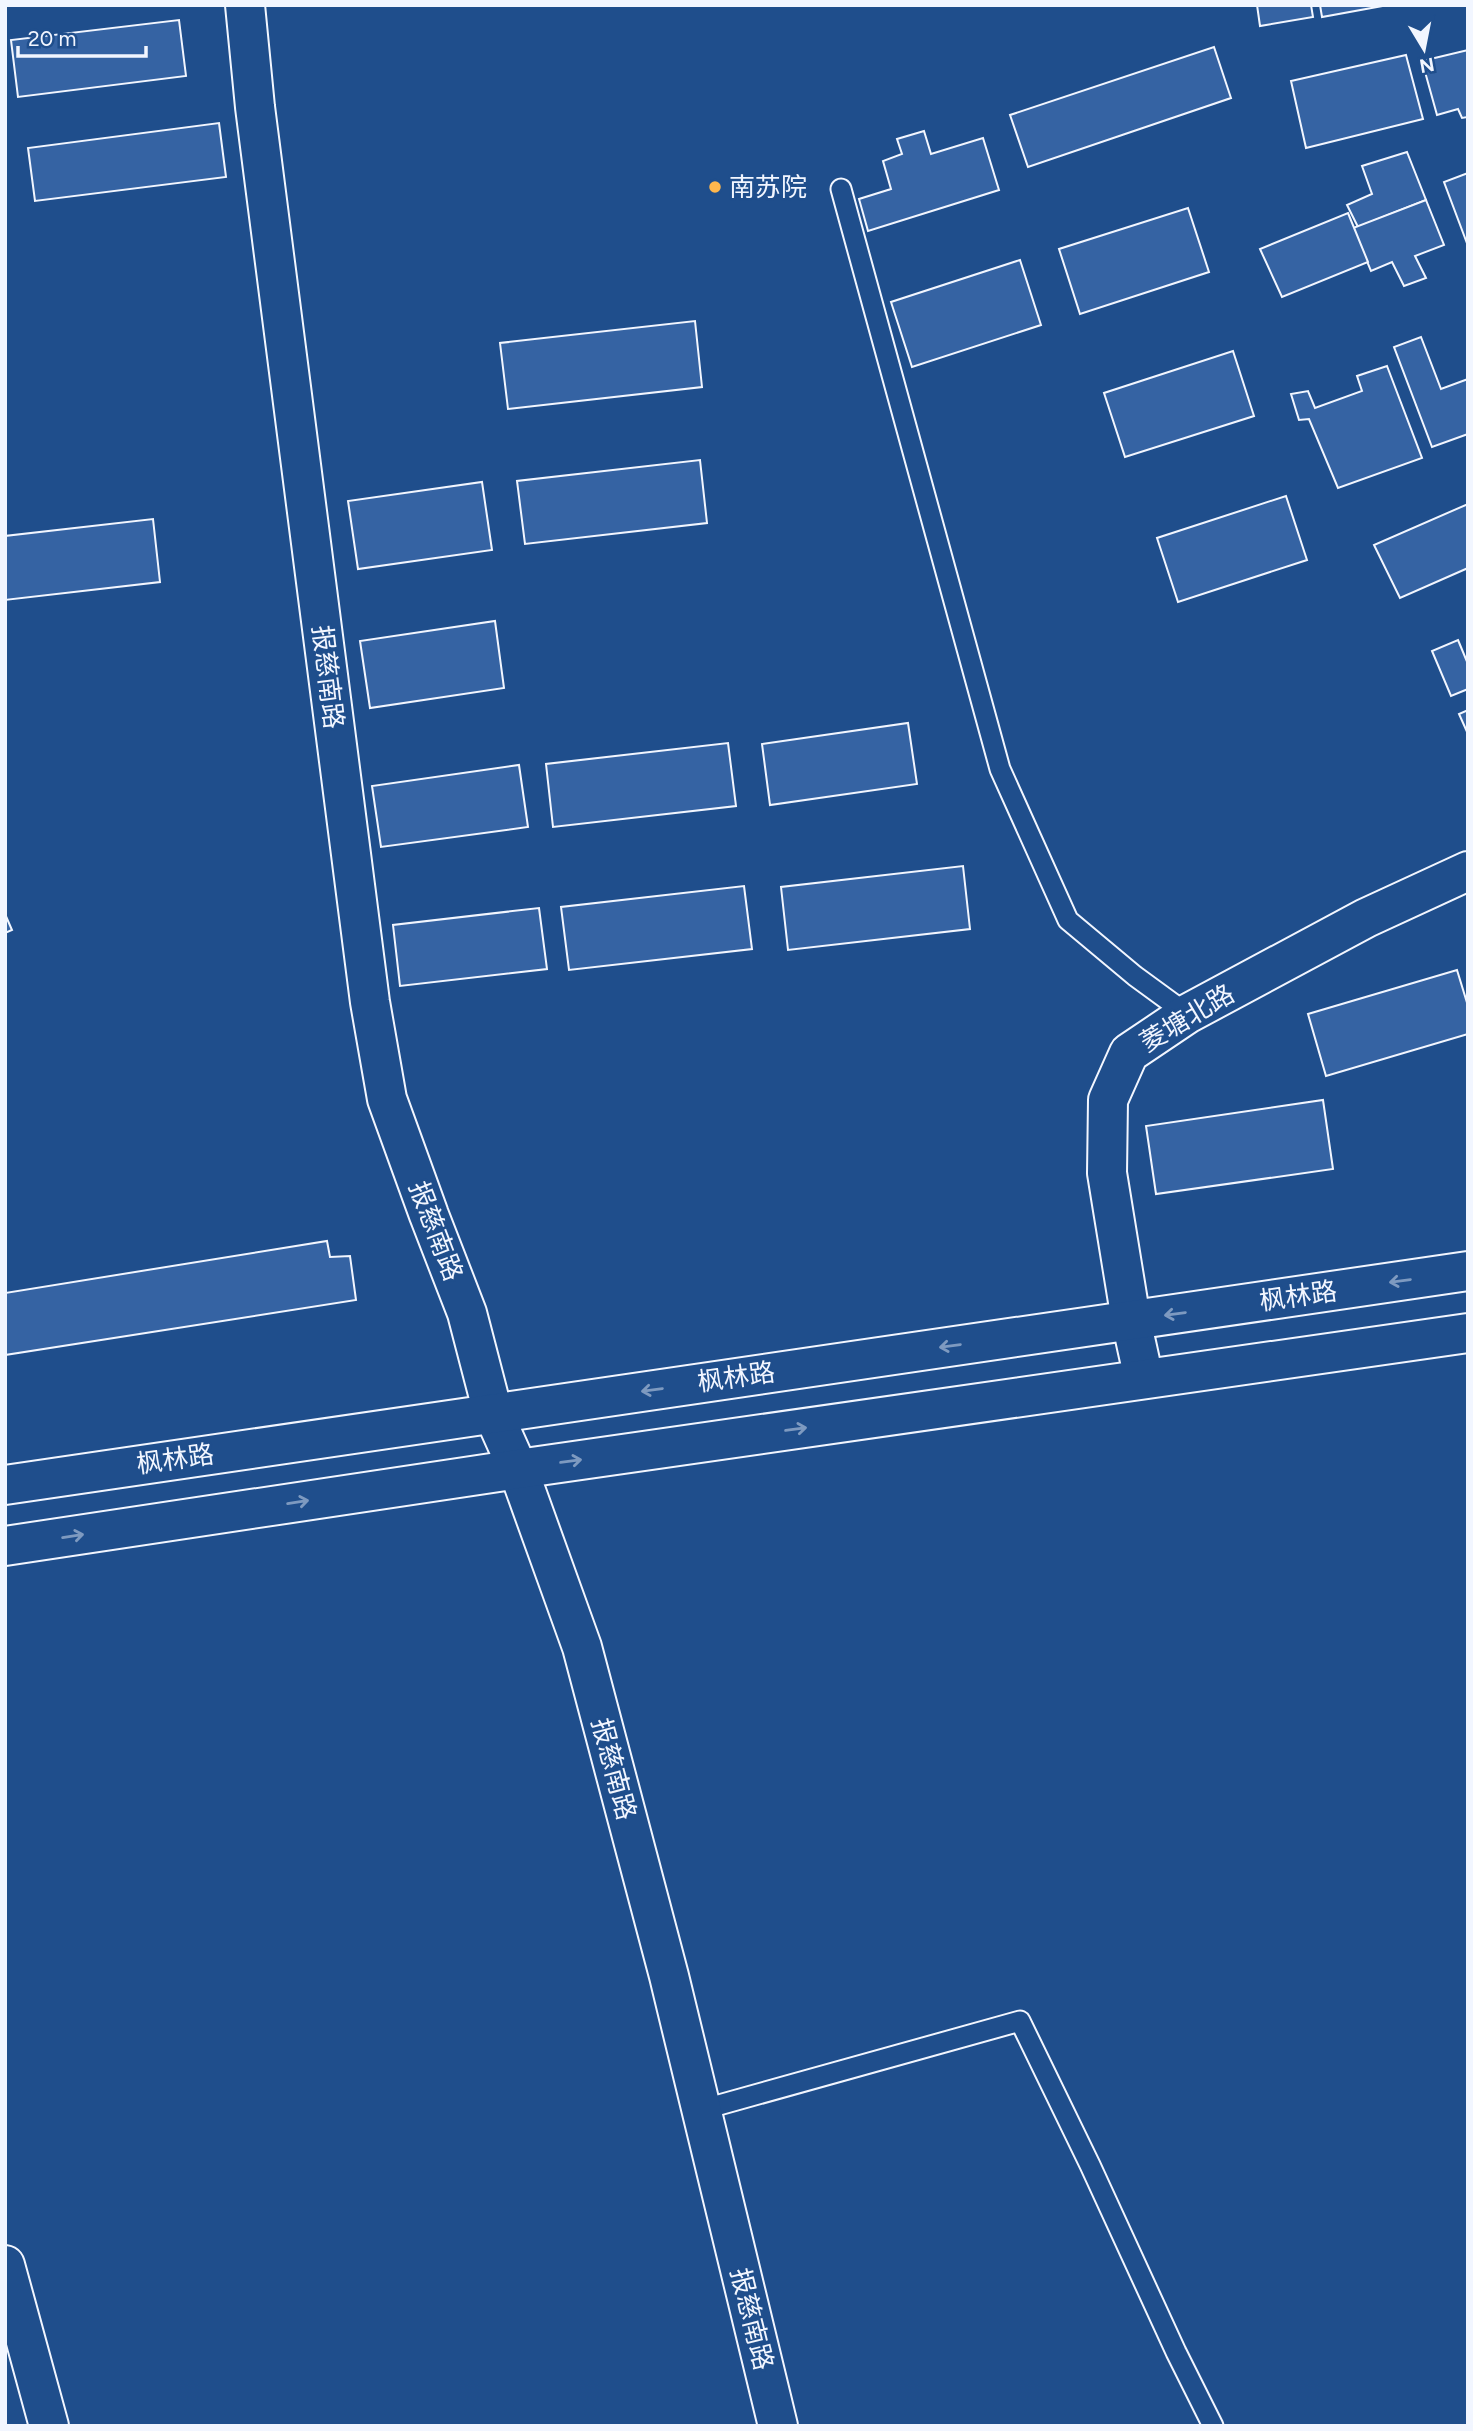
<svg xmlns="http://www.w3.org/2000/svg" width="1473" height="2431" font-family="Figtree,'Noto Sans SC',sans-serif">
<rect width="100%" height="100%" fill="#1f4e8c"/>
<g fill="#3563a3" stroke="#f2f6ff" stroke-width="2">
<polygon points="1257,5 1311,5 1313,17 1260,26"/>
<polygon points="1320,5 1388,5 1322,17"/>
<polygon points="179,20 186,76 18,97 11,40"/>
<polygon points="1214,47 1231,98 1028,167 1010,115"/>
<polygon points="1468,50 1468,117 1462,118 1458,109 1437,115 1422,61"/>
<polygon points="1406,55 1423,119 1306,148 1291,81"/>
<polygon points="219,123 226,177 35,201 28,148"/>
<polygon points="924,131 931,154 983,138 999,190 868,231 859,199 891,189 883,161 902,154 897,139"/>
<polygon points="1407,152 1426,200 1358,227 1347,205 1372,194 1362,166"/>
<polygon points="1468,173 1468,246 1444,182"/>
<polygon points="1426,200 1444,245 1415,256 1426,278 1404,286 1392,262 1371,271 1353,228"/>
<polygon points="1188,208 1209,272 1080,314 1059,249"/>
<polygon points="1348,213 1368,262 1282,297 1260,249"/>
<polygon points="1020,260 1041,325 912,367 891,302"/>
<polygon points="695,321 702,387 508,409 500,343"/>
<polygon points="1421,337 1441,389 1468,379 1468,434 1432,447 1394,347"/>
<polygon points="1233,351 1254,416 1125,457 1104,393"/>
<polygon points="1387,366 1422,458 1338,488 1309,419 1299,420 1291,394 1308,391 1315,408 1362,391 1357,376"/>
<polygon points="700,460 707,523 525,544 517,481"/>
<polygon points="482,482 492,550 358,569 348,501"/>
<polygon points="1286,496 1307,560 1178,602 1157,538"/>
<polygon points="1468,504 1468,568 1400,598 1374,545"/>
<polygon points="153,519 160,582 5,600 5,536"/>
<polygon points="495,621 504,688 370,708 360,641"/>
<polygon points="1458,640 1468,664 1468,689 1451,696 1432,651"/>
<polygon points="1468,710 1468,734 1459,714"/>
<polygon points="908,723 917,784 770,805 762,744"/>
<polygon points="728,743 736,806 553,827 546,764"/>
<polygon points="519,765 528,827 381,847 372,786"/>
<polygon points="963,866 970,929 788,950 781,887"/>
<polygon points="744,886 752,949 569,970 561,907"/>
<polygon points="539,908 547,969 400,986 393,925"/>
<polygon points="5,914 12,930 5,933"/>
<polygon points="1457,970 1468,1006 1468,1034 1326,1076 1308,1014"/>
<polygon points="1323,1100 1333,1169 1156,1194 1146,1126"/>
<polygon points="327,1241 330,1257 350,1256 356,1300 5,1355 5,1293"/>
</g>
<g fill="none" stroke-linecap="round" stroke-linejoin="round">
<defs>
<g id="service">
<polyline points="841,189 1000,769 1068,920 1135,976 1187,1014"/>
<polyline points="701,2110 1020,2021 1090,2165 1176,2352 1213,2426"/>
</g>
<g id="minor">
<polyline points="245,5 255,107 370,1002 387,1099 429,1215 467,1313 493,1413"/>
<polyline points="1144,1379 1131,1320 1107,1173 1108,1100 1129,1053 1187,1014 1366,918 1468,871"/>
<polyline points="5,2265 49,2426"/>
</g>
<polyline id="tertiary" points="493,1413 518,1469 582,1647 669,1976 778,2426"/>
<g id="primary">
<polyline points="5,1485 1468,1271"/>
<polyline points="5,1546 518,1469 1468,1333"/>
</g>
</defs>
<use href="#service" stroke="#f2f6ff" stroke-width="23"/>
<use href="#minor" stroke="#f2f6ff" stroke-width="42"/>
<use href="#tertiary" stroke="#f2f6ff" stroke-width="42"/>
<use href="#primary" stroke="#f2f6ff" stroke-width="42"/>
<use href="#service" stroke="#1f4e8c" stroke-width="19"/>
<use href="#minor" stroke="#1f4e8c" stroke-width="38"/>
<use href="#tertiary" stroke="#1f4e8c" stroke-width="38"/>
<use href="#primary" stroke="#1f4e8c" stroke-width="38"/>
</g>
<defs><path id="oneway-shaft" d="M-6 0H5M1.5-3L5.5 0L1.5 3" fill="none" stroke-width="1.6" stroke-linecap="round" stroke-linejoin="round" transform="scale(1.75)"/></defs>
<g stroke="#7e9ac0">
<use href="#oneway-shaft" transform="translate(1400 1281) rotate(172)"/>
<use href="#oneway-shaft" transform="translate(1175 1314) rotate(172)"/>
<use href="#oneway-shaft" transform="translate(950 1346) rotate(172)"/>
<use href="#oneway-shaft" transform="translate(652 1390) rotate(172)"/>
<use href="#oneway-shaft" transform="translate(796 1429) rotate(-8)"/>
<use href="#oneway-shaft" transform="translate(571 1461) rotate(-8)"/>
<use href="#oneway-shaft" transform="translate(298 1502) rotate(-9)"/>
<use href="#oneway-shaft" transform="translate(73 1536) rotate(-9)"/>
</g>
<circle fill="#ffb74d" stroke="#1f4e8c" stroke-width="2.5" cx="715" cy="187" r="7"/>
<g text-anchor="middle" stroke-width="5" stroke-linejoin="round" paint-order="stroke">
<g font-size="26" fill="#f2f6ff" stroke="#1f4e8c" text-anchor="start">
<text x="729" y="196">南苏院</text>
</g>
<g font-size="26" fill="#f2f6ff" stroke="#1f4e8c">
<text transform="translate(328 677) rotate(83)" y="9">报慈南路</text>
<text transform="translate(1187 1018) rotate(-31)" y="9">菱塘北路</text>
<text transform="translate(436 1231) rotate(69)" y="9">报慈南路</text>
<text transform="translate(1298 1296) rotate(-8)" y="9">枫林路</text>
<text transform="translate(736 1377) rotate(-8)" y="9">枫林路</text>
<text transform="translate(175 1459) rotate(-8)" y="9">枫林路</text>
<text transform="translate(614 1769) rotate(75)" y="9">报慈南路</text>
<text transform="translate(752 2319) rotate(76)" y="9">报慈南路</text>
</g>
</g>
<rect width="1473" height="2431" fill="none" stroke="#f2f6ff" stroke-width="14"/>
<g transform="translate(1424 49) rotate(170)" stroke="#1f4e8c" stroke-width="5" paint-order="stroke">
<path d="M0-5L12 26L0 18L-12 26Z" fill="#f2f6ff"/>
<text y="-10" font-size="19" font-weight="bold" text-anchor="middle" fill="#f2f6ff">N</text>
</g>
<path d="M18 46v10h128v-10" fill="none" stroke="#f2f6ff" stroke-width="3.5"/>
<text x="28" y="46" font-size="21" fill="#f2f6ff" stroke="#1f4e8c" stroke-width="5" paint-order="stroke">20 m</text>
</svg>
